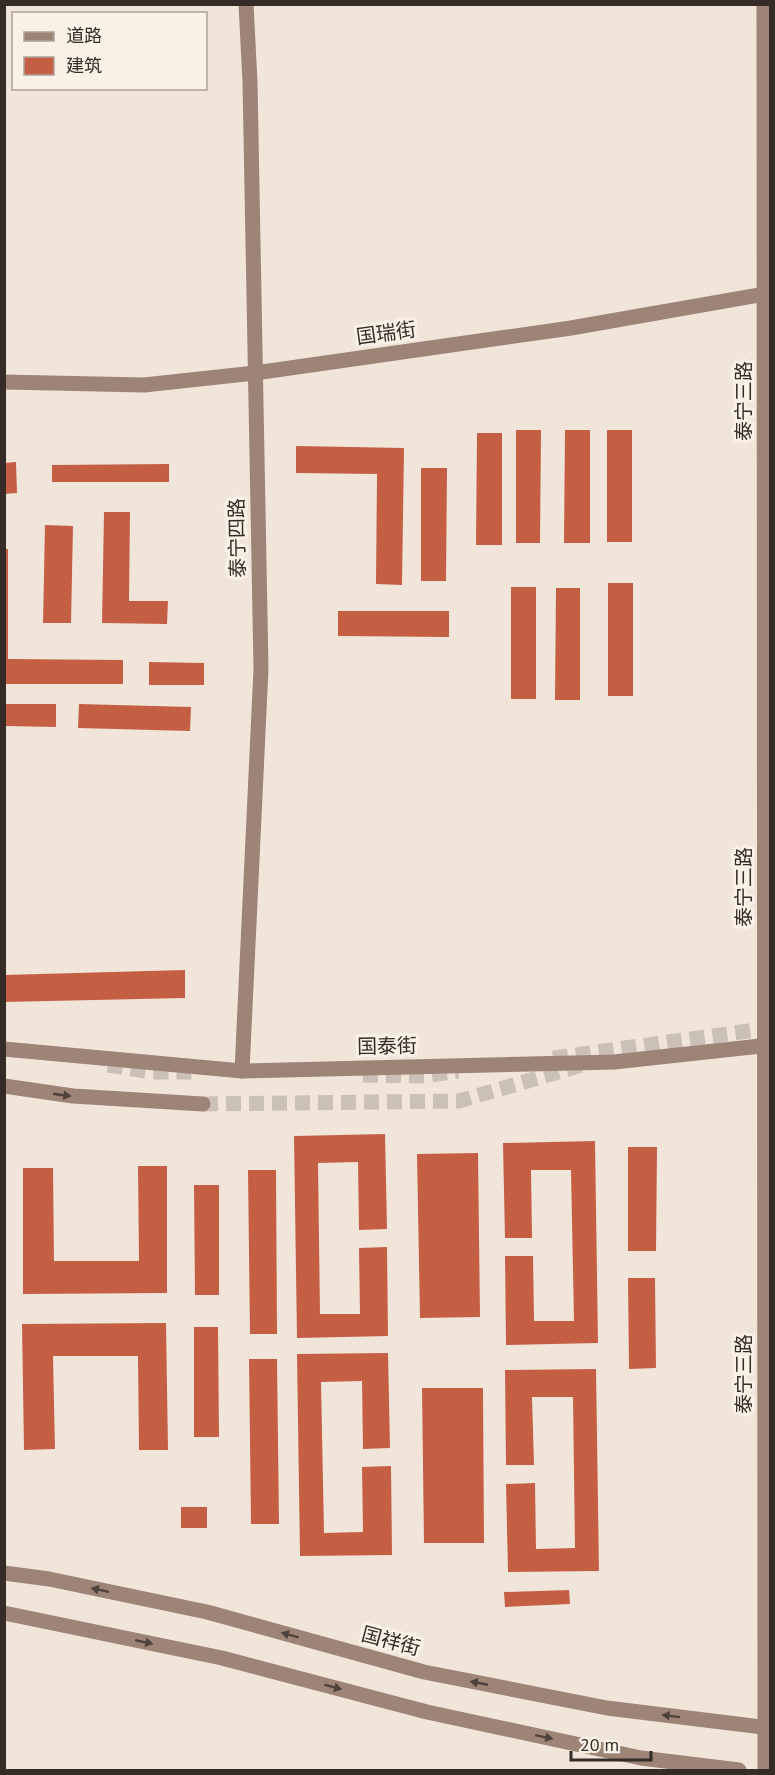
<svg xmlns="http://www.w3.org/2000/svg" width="775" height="1775" font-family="'PT Sans','Noto Sans SC',sans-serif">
<rect width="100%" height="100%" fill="#f1e5da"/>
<g fill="#c55f44">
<polygon points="516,430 541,430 540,543 516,543"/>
<polygon points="565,430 590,430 590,543 564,543"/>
<rect x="607" y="430" width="25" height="112"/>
<polygon points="477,433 502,433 502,545 476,545"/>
<polygon points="296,446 404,448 402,585 376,584 377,474 296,473"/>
<polygon points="16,462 17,493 4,494 4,463"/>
<polygon points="169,464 169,482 52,482 52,465"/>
<polygon points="421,468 447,468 446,581 421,581"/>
<polygon points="104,512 130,512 129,601 168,601 167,624 102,623"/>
<polygon points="45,525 73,526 71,623 43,623"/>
<polygon points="4,549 8,549 8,659 123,660 123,684 4,684"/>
<rect x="608" y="583" width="25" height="113"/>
<rect x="511" y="587" width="25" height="112"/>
<polygon points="556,588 580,588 580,700 555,700"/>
<polygon points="338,611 449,611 449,637 338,636"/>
<polygon points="149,662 204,663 204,685 149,685"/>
<polygon points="4,704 56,704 56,727 4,726"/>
<polygon points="79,704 191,707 190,731 78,728"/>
<polygon points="185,970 185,998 4,1002 4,975"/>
<polygon points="385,1134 387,1229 359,1230 358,1162 318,1163 320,1314 360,1314 359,1248 387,1247 388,1336 297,1338 294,1136"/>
<polygon points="595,1141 598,1343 506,1345 505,1256 533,1256 534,1321 574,1321 571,1170 531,1170 532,1238 505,1238 503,1143"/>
<polygon points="628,1147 657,1147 656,1251 628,1251"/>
<polygon points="478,1153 480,1317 420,1318 417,1154"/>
<polygon points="138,1166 167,1166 167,1293 23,1294 23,1168 53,1168 54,1261 139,1261"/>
<polygon points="248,1170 276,1170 277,1334 250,1334"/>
<polygon points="194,1185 219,1185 219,1295 195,1295"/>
<polygon points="628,1278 655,1278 656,1368 629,1369"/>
<polygon points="166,1323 168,1450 139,1450 138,1356 53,1356 55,1449 24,1450 22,1324"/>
<polygon points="194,1327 218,1327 219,1437 194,1437"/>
<polygon points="388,1353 390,1448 363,1449 362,1381 321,1382 324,1533 363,1532 362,1467 391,1466 392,1555 300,1556 297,1354"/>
<polygon points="249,1359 277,1359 279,1524 251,1524"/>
<polygon points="596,1369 599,1571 508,1572 506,1484 535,1483 536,1549 575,1548 573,1397 532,1397 534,1465 506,1465 505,1370"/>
<polygon points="422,1388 483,1388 484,1543 424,1543"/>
<rect x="181" y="1507" width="26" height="21"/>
<polygon points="569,1590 570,1604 505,1607 504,1592"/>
</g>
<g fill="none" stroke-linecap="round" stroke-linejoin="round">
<g stroke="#cbc0b6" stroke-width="15" stroke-dasharray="15 8" stroke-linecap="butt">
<polyline points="553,1058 770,1028"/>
<polyline points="108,1065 152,1072 192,1072"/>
<polyline points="363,1075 424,1076 458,1071"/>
<polyline points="203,1104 459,1101 582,1065"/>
</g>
<g stroke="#9d8477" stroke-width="15">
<polyline points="764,4 765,1770"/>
<polyline points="4,382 144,385 255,373 571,328 770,293"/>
<polyline points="4,1049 242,1071 614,1062 770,1045"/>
<polyline points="242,1071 261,669 250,82 246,4"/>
<polyline points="4,1086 73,1096 203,1104"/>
<polyline points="4,1573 49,1579 207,1612 424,1672 607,1708 770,1728"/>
<polyline points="4,1613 222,1658 427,1712 641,1758 739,1770"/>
</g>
</g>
<defs><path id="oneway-solid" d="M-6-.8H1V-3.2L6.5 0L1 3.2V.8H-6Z" transform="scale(1.5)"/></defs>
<g fill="#4f413b">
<use href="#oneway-solid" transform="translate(62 1095) rotate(8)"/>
<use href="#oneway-solid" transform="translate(100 1590) rotate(-168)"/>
<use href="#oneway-solid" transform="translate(290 1635) rotate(-165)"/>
<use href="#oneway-solid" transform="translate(144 1642) rotate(12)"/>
<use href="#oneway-solid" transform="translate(479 1683) rotate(-169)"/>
<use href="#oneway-solid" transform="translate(333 1687) rotate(15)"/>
<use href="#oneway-solid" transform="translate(671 1716) rotate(-173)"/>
<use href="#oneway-solid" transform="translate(544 1737) rotate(12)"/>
</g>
<g text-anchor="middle" stroke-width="6" stroke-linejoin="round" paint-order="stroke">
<g font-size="20" fill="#352b27" stroke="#f9f0e6">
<text transform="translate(386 333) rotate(-8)" y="7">国瑞街</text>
<text transform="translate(744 401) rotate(-90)" y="7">泰宁三路</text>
<text transform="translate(237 538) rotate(-91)" y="7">泰宁四路</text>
<text transform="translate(744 887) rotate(-90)" y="7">泰宁三路</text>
<text transform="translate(387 1046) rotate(-1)" y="7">国泰街</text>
<text transform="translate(744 1374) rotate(-90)" y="7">泰宁三路</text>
<text transform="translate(391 1641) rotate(15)" y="7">国祥街</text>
</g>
</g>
<rect width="775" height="1775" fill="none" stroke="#352b27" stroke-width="12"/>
<rect x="12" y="12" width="195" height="78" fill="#f9f0e6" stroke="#aba19a" stroke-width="1.5"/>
<rect x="24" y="32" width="30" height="9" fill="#9d8477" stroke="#aba19a" stroke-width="1.5"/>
<text x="66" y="42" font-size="18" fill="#352b27">道路</text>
<rect x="24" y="57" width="30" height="18" fill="#c55f44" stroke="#aba19a" stroke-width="1.5"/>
<text x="66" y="72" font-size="18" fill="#352b27">建筑</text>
<path d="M571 1751v9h80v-9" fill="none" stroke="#352b27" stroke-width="3"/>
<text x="580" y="1751" font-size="18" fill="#352b27" stroke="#f9f0e6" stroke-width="4.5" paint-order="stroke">20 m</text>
</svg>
